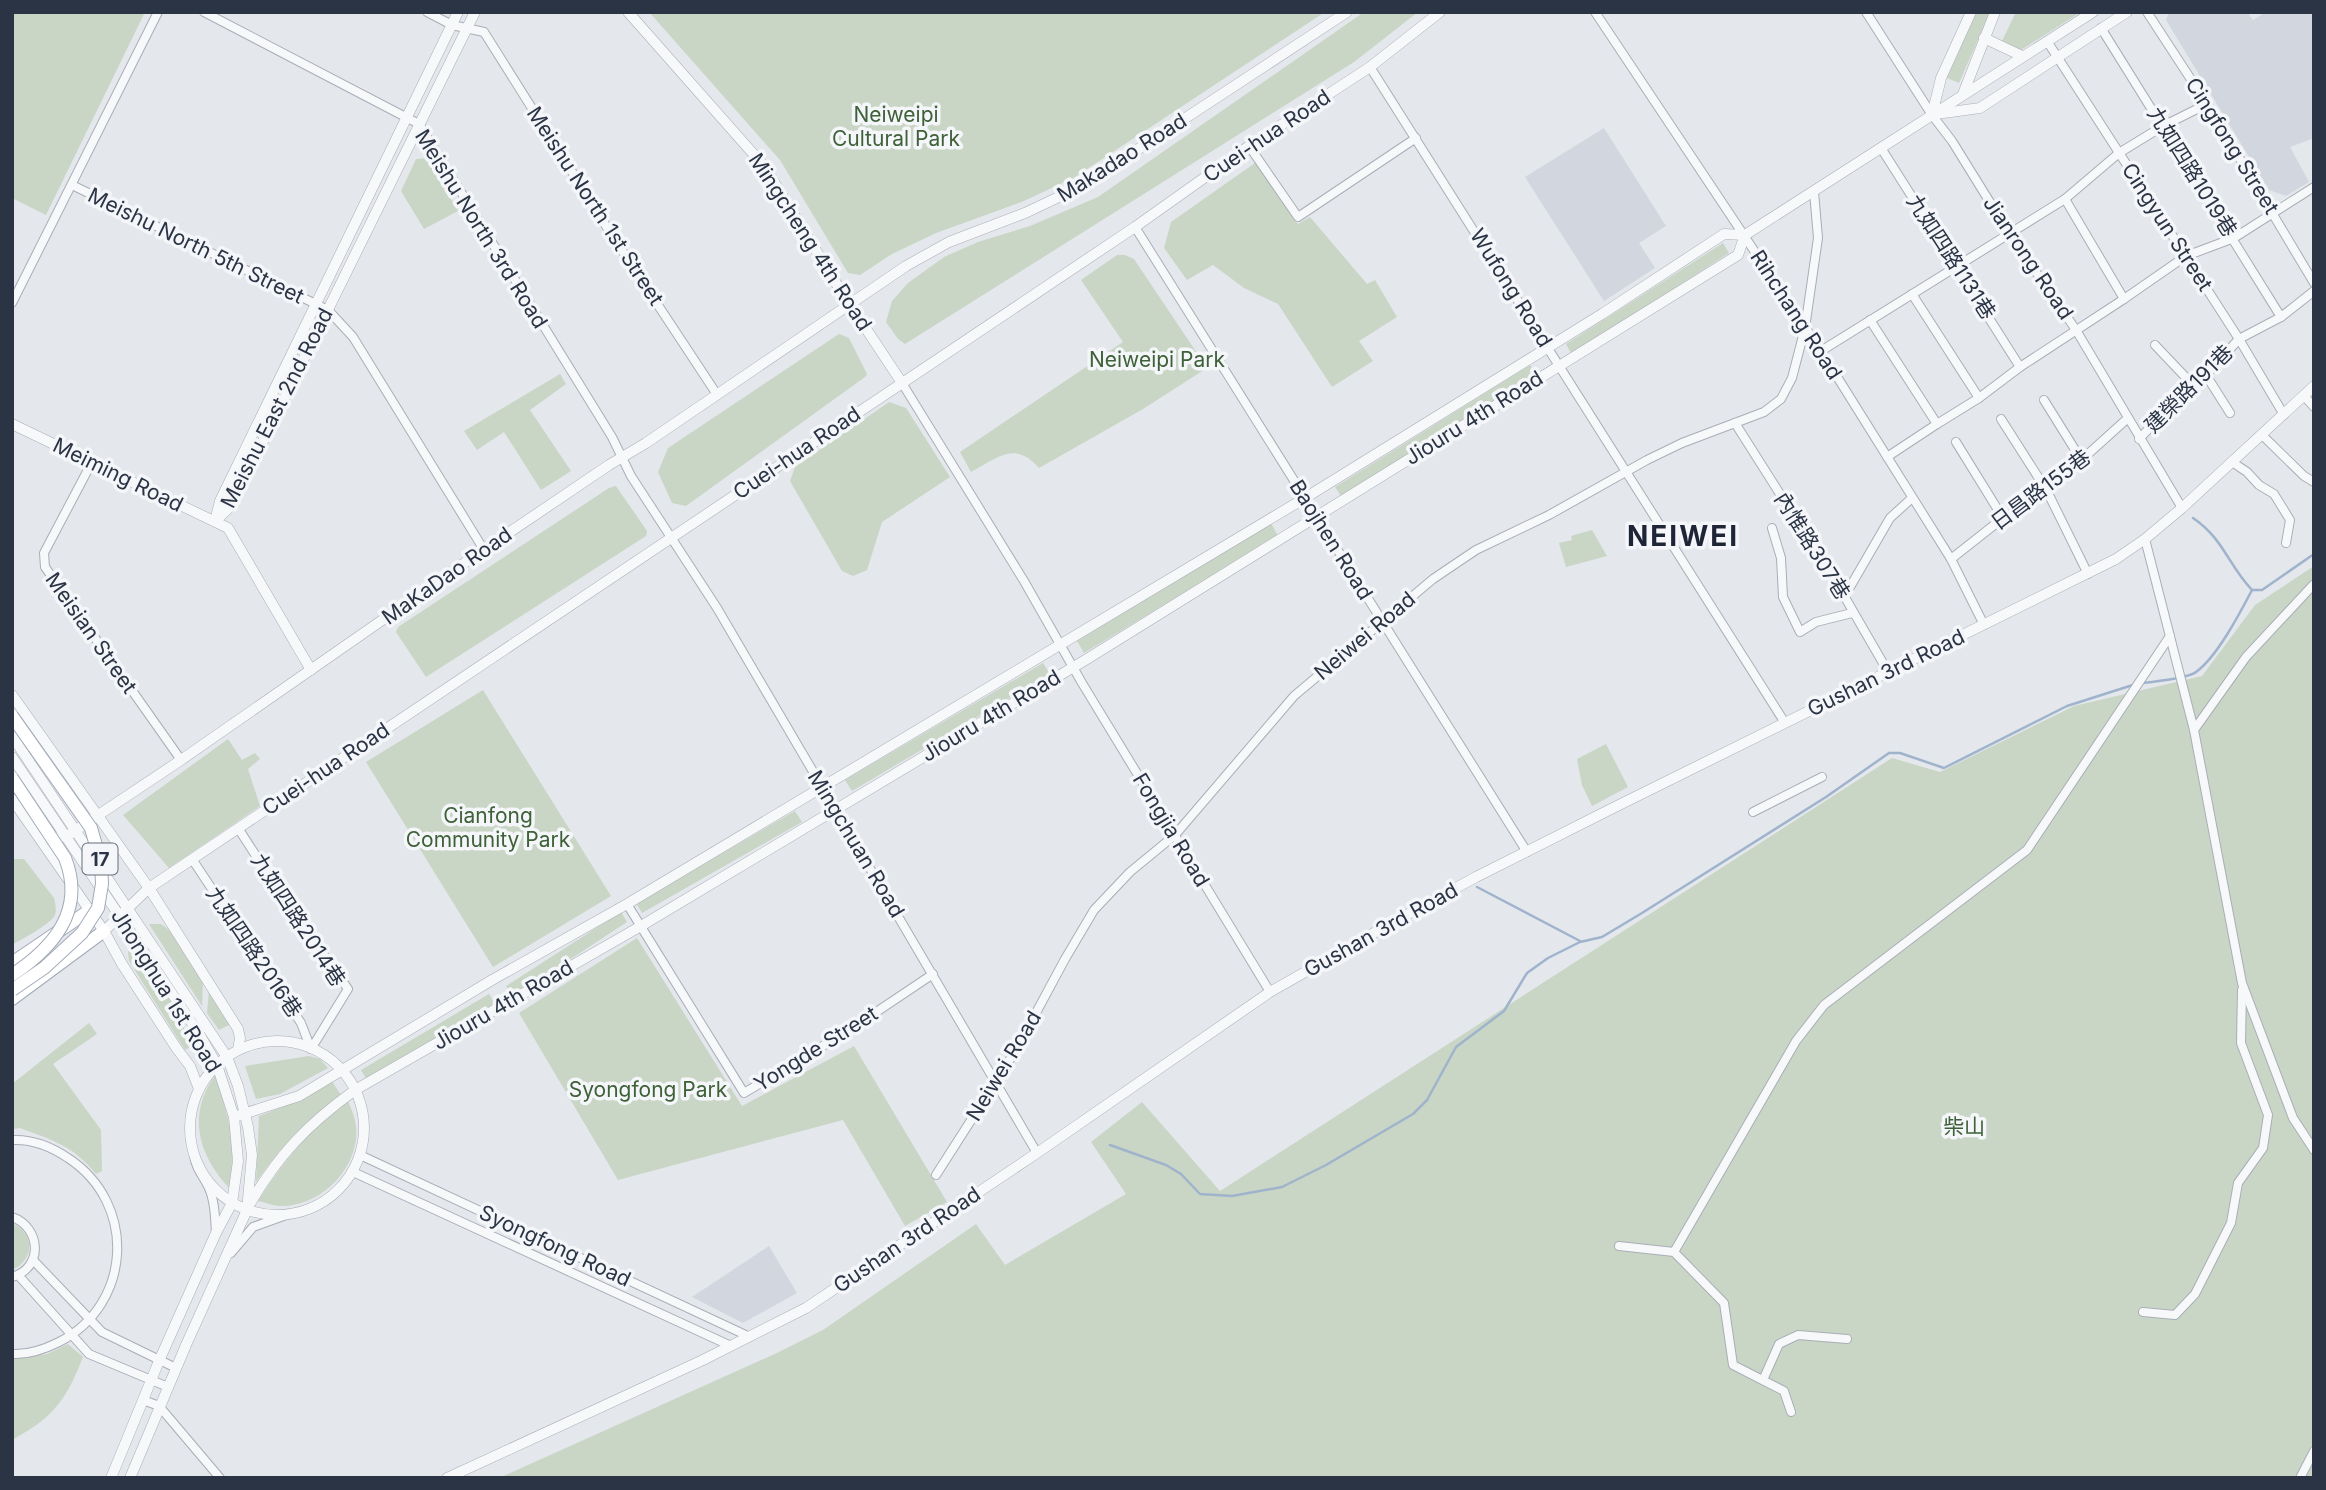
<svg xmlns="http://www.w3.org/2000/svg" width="2326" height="1490" font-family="Inter,'Noto Sans TC',sans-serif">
<rect width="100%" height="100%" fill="#e4e7ec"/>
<g fill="#d2d6de">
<polygon points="2169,12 2247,12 2253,20 2266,12 2314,12 2314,138 2290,147 2309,182 2286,196 2269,190 2166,20"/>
<polygon points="1604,128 1666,226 1639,243 1655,268 1604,301 1525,177"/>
<polygon points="769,1246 797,1293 743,1323 692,1297"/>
</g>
<g fill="#c9d6c5">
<polygon points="12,12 145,12 46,215 12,198"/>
<polygon points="649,12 1325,12 1075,177 1024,201 936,233 892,254 860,275 848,273 780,160"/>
<polygon points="1364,12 1418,12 1354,62 905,344 898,339 886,322 892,301 908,283 944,257 978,242 1030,226 1098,197"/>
<polygon points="1976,12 1990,12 1959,83 1947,78"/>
<polygon points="2016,12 2081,12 2021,50 2002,41"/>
<polygon points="428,158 458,211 424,229 401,191 416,159"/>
<polygon points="1255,163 1298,224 1310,217 1367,284 1375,280 1397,317 1359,341 1373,361 1332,387 1278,304 1244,288 1213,265 1187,280 1164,248 1171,222"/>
<polygon points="1723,243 1729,253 1572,355 1566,344"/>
<path d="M1117,255H1125L1134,259L1207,368L1143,409L1039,468C1015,440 997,458 971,472L960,452L1123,342L1081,280Z"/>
<polygon points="839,334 849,338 867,374 865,377 686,506 672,503 658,472 668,448"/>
<polygon points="1530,365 1536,375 1341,496 1335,487"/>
<polygon points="560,374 566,384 530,410 571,471 541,490 504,432 477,450 464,431"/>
<polygon points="889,402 906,408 950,477 882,522 867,570 853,576 842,571 790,481 795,467"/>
<polygon points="616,486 647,531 646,536 426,677 396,632 398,627 609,488"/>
<polygon points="1271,523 1278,536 1084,653 1077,641"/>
<polygon points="1592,530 1607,556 1566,567 1559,543 1572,540 1571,536"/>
<polygon points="2314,566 2314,1478 499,1478 777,1353 823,1330 976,1224 1005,1265 1126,1194 1091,1142 1142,1102 1220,1191 1892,758 1940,772 2074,706 2202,676 2255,605"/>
<polygon points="1043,663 1050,674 852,791 845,780"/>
<polygon points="483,690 611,896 493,967 366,762"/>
<polygon points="228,739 242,760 255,753 260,759 248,769 260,806 169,868 123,815"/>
<polygon points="1606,744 1628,787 1592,806 1582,785 1577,759"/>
<polygon points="795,811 802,822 642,913 636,903"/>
<path d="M14,859H24L54,898C55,903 57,910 55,915C51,924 22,939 12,945V860Z"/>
<polygon points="621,912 627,922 513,997 506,986"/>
<polygon points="149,924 161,924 172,932 203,981 202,1006"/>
<polygon points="637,938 742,1106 854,1046 947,1202 905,1226 843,1120 618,1180 519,1013"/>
<polygon points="132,941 173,1000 174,1011 195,1045 185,1050 129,961 128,951"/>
<polygon points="209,990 231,1024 219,1030 207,1013"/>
<polygon points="489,994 495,1004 367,1080 361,1070"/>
<path d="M89,1023L97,1034L53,1064L101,1130L102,1171L96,1174C74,1146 52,1140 20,1128L12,1129V1084Z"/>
<polygon points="309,1056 320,1059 328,1068 280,1094 256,1099 245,1066"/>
<path d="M216,1074L233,1138L231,1190C198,1156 186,1114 216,1074Z"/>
<path d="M331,1080L341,1095C306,1119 281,1147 256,1182L259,1116L292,1103Z"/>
<path d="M348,1101C353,1113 358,1125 356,1139C352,1175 317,1207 280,1206C273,1206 265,1202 258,1201C285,1160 308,1130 348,1101Z"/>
<path d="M12,1223C35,1233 35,1260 12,1270Z"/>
<path d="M68,1344L83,1357C66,1400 54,1417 12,1440V1359L47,1354Z"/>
</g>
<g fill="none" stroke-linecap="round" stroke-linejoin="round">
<g stroke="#9fb4cc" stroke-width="2.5">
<path d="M2193,518C2224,539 2228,565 2252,590"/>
<path d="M2143,683C2156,681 2187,679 2196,672C2217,657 2240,613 2252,590H2262L2314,554"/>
<polyline points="1477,887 1580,941"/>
<polyline points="1110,1145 1166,1165 1181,1174 1200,1194 1232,1196 1282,1187 1326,1165 1413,1114 1427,1100 1456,1047 1504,1011 1527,973 1548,958 1580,942 1602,937 1642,913 1826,797 1889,753 1900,753 1944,768 2067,706 2136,684"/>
</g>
<defs>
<g id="minor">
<polyline points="204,12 419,124 612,437 631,476 717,608 1037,1153"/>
<polyline points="427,12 452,25 484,32 613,237 716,393"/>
<polyline points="1595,12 1821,351 1951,559 1984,625"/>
<polyline points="1866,12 1932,115 1952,141 2009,233 2076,330 2182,508"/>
<polyline points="2147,12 2207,104 2314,283"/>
<polyline points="2101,28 2281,317"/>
<polyline points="2047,41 2239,339 2284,415"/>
<polyline points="1370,67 1785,723"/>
<polyline points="1249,146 1298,217 1416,138"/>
<polyline points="1881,148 2020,367"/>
<polyline points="72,185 328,310 353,337 484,550"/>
<polyline points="2065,199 2119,153 2163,126 2207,104"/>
<polyline points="1135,227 1527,852"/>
<polyline points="1912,294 1979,398"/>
<polyline points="12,303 158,12"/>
<polyline points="1870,320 1937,424 1887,457"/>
<polyline points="2155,345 2192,384"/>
<polyline points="1821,351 2065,199 2124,299"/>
<polyline points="2206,375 2230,413"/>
<polyline points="902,383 1024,581 1082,683 1270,992"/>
<polyline points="2304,396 2314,407"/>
<polyline points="2044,400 2082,461"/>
<polyline points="2001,419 2047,491 2088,574"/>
<polyline points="1735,423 1839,587 1887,670"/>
<polyline points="1937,424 1979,398 2020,367 2124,299 2186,256 2234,238 2314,187"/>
<polyline points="2262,435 2304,476 2314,482"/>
<polyline points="2139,439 2192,384 2206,375 2239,339 2281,317 2314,291"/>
<polyline points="1956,442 2003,518"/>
<polyline points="92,462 44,553 45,567 181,760"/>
<polyline points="2232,462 2247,472 2259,485 2274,494 2290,520 2286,543"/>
<polyline points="1772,528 1781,558 1783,597 1800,632 1816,622 1852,613"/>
<polyline points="2145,539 2194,730"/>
<polyline points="1951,559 2003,518 2047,491 2128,418"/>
<polyline points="2314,584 2246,657 2194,730 2242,983 2293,1118 2314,1150"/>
<polyline points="1843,594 1850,587 1890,518 1912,498"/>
<polyline points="1753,812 1822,777"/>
<polyline points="238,828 282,896 348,989 311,1049"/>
<polyline points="192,859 301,1023 311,1049"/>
<polyline points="627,904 744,1093 851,1029 933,974"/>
<path d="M12,1140C32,1139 52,1147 68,1158C137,1203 133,1304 59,1342C45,1349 28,1355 12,1354"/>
<path d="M194,1155C196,1169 202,1174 208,1186C215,1200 215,1218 216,1233"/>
<polyline points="360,1155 750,1337"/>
<polyline points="353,1172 731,1346"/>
<polyline points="936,1175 1016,1050 1065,959 1094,910 1130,872 1175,835 1294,696 1433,579 1476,550 1549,515 1647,460 1682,443 1764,412 1781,399 1792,378 1805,328 1818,238 1814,192"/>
<path d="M12,1217C41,1227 44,1268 12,1277"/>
<polyline points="1619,1246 1674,1252 1724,1303 1733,1365 1784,1391 1791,1412"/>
<polyline points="1674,1252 1796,1041 1824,1005 2027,850 2170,636"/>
<polyline points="231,1253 253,1227 289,1214"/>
<polyline points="33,1260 102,1332 176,1368"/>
<polyline points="18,1275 89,1354 168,1387"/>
<polyline points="2143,1312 2175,1315 2195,1294 2231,1223 2238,1183 2263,1148 2268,1115 2241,1043 2242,990"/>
<polyline points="1763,1380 1779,1344 1798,1335 1847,1339"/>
<polyline points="143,1400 159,1406 220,1478"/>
<polyline points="2300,1478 2314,1451"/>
</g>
<g id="tertiary">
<polyline points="628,12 764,166 839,288 902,383"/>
<polyline points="1984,38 2022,56"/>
<polyline points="1963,94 1995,12"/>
<polyline points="1936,114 1980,108 2127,12"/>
<polyline points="1932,115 1941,78 1971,12"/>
<polyline points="12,424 228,528 311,670"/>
<polyline points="215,521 231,506 475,12"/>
<polyline points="215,521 220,501 458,12"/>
<polyline points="12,695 149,888 238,1029 240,1038 238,1050"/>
<polyline points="12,736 227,1057 238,1086 248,1127 252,1155 247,1210 186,1345 130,1478"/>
<polyline points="12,757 198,1032 217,1065 234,1117 238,1161 232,1203 216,1233 159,1361 111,1478"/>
<polyline points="12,799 104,931 122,964 177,1049 190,1066 199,1089"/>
<polyline points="41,840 67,836 181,760 473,557 609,465 646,443 906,266 949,242 1025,213 1082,186 1347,12"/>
<polyline points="104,931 149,888 1135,227 1249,146 1370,67 1440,12"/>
<circle cx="277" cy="1128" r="87"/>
<polyline points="234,1117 299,1096 492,980 627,904 1305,498 1602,314 1724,234 1745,235 2093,12"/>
<path d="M248,1207C278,1155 307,1125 355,1090L641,926L1087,659L1738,255L1745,235"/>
<polyline points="447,1478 703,1360 806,1308 1037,1153 1270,992 1379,930 1476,877 1613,808 2116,559 2145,539 2182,508 2314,386"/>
</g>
<g id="primary">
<polyline points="12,963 90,910"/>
<polyline points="12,999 104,931"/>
</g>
</defs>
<use href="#minor" stroke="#a9aeb7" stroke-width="10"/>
<use href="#tertiary" stroke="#a9aeb7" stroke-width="11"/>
<use href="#primary" stroke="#a3abb8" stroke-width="14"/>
<use href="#minor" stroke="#f7f8fa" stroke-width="8"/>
<use href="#tertiary" stroke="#f7f8fa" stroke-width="10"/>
<use href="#primary" stroke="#fff" stroke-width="12"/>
<defs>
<g id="primary-bridge">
<polyline points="12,716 91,828 101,863 102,884 98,908 82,933 44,968 12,990"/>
<path d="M12,778L65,858C86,911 53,948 12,975"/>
</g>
</defs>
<use href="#primary-bridge" stroke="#a3abb8" stroke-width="14" stroke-linecap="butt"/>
<use href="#primary-bridge" stroke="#fff" stroke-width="12"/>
</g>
<g text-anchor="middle" stroke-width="7" stroke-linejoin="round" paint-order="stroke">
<rect fill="#f4f6f9" stroke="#676e7b" stroke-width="2" x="82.5" y="843.5" width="35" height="31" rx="5"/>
<g font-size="19" font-weight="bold" fill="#2b3445">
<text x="100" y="866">17</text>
</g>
<g font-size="21" fill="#3f6138" stroke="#f4f6f9">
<text x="896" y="122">Neiweipi<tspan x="896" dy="24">Cultural Park</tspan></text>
<text x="1157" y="367">Neiweipi Park</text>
<text x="488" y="823">Cianfong<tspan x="488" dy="24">Community Park</tspan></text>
<text x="648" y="1097">Syongfong Park</text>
<text x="1964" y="1134">柴山</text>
</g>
<g font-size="21" fill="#2b3445" stroke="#f4f6f9">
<text transform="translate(1267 136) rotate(-34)" y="7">Cuei-hua Road</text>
<text transform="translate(2232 146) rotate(58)" y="7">Cingfong Street</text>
<text transform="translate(1122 158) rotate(-32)" y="7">Makadao Road</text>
<text transform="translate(2192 172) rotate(58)" y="7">九如四路1019巷</text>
<text transform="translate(595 206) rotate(57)" y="7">Meishu North 1st Street</text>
<text transform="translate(2167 227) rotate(57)" y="7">Cingyun Street</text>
<text transform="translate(481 229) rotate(58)" y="7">Meishu North 3rd Road</text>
<text transform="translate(810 242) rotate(57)" y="7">Mingcheng 4th Road</text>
<text transform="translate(196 246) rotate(26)" y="7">Meishu North 5th Street</text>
<text transform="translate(1951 257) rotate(57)" y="7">九如四路1131巷</text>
<text transform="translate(2028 258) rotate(56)" y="7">Jianrong Road</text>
<text transform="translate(1511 288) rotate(58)" y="7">Wufong Road</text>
<text transform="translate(1796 315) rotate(57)" y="7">Rihchang Road</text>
<text transform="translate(2189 389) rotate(-45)" y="7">建榮路191巷</text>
<text transform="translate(277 408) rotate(-63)" y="7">Meishu East 2nd Road</text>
<text transform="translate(1474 418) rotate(-32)" y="7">Jiouru 4th Road</text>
<text transform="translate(797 453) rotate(-34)" y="7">Cuei-hua Road</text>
<text transform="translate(118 475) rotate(26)" y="7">Meiming Road</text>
<text transform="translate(2041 490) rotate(-37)" y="7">日昌路155巷</text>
<text transform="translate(1331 540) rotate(58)" y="7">Baojhen Road</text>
<text transform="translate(1812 546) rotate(58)" y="7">內惟路307巷</text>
<text transform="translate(447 576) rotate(-35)" y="7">MaKaDao Road</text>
<text transform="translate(91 633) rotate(55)" y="7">Meisian Street</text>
<text transform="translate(1365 636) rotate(-40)" y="7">Neiwei Road</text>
<text transform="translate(1886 673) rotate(-26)" y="7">Gushan 3rd Road</text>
<text transform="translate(991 716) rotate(-31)" y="7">Jiouru 4th Road</text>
<text transform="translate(326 769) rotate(-34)" y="7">Cuei-hua Road</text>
<text transform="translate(1171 830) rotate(59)" y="7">Fongjia Road</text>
<text transform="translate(856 844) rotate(59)" y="7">Mingchuan Road</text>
<text transform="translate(298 920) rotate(57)" y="7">九如四路2014巷</text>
<text transform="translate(1381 930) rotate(-29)" y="7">Gushan 3rd Road</text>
<text transform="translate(254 952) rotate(56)" y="7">九如四路2016巷</text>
<text transform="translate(166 991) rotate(58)" y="7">Jhonghua 1st Road</text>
<text transform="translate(503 1005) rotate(-30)" y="7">Jiouru 4th Road</text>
<text transform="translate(816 1049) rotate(-32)" y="7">Yongde Street</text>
<text transform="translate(1004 1066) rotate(-59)" y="7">Neiwei Road</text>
<text transform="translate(907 1240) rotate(-34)" y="7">Gushan 3rd Road</text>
<text transform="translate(555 1246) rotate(25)" y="7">Syongfong Road</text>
</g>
<g font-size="28" font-weight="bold" letter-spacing="2" fill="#1d2536" stroke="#f4f6f9">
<text x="1683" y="546">NEIWEI</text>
</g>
</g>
<rect width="2326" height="1490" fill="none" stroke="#2b3445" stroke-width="28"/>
</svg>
